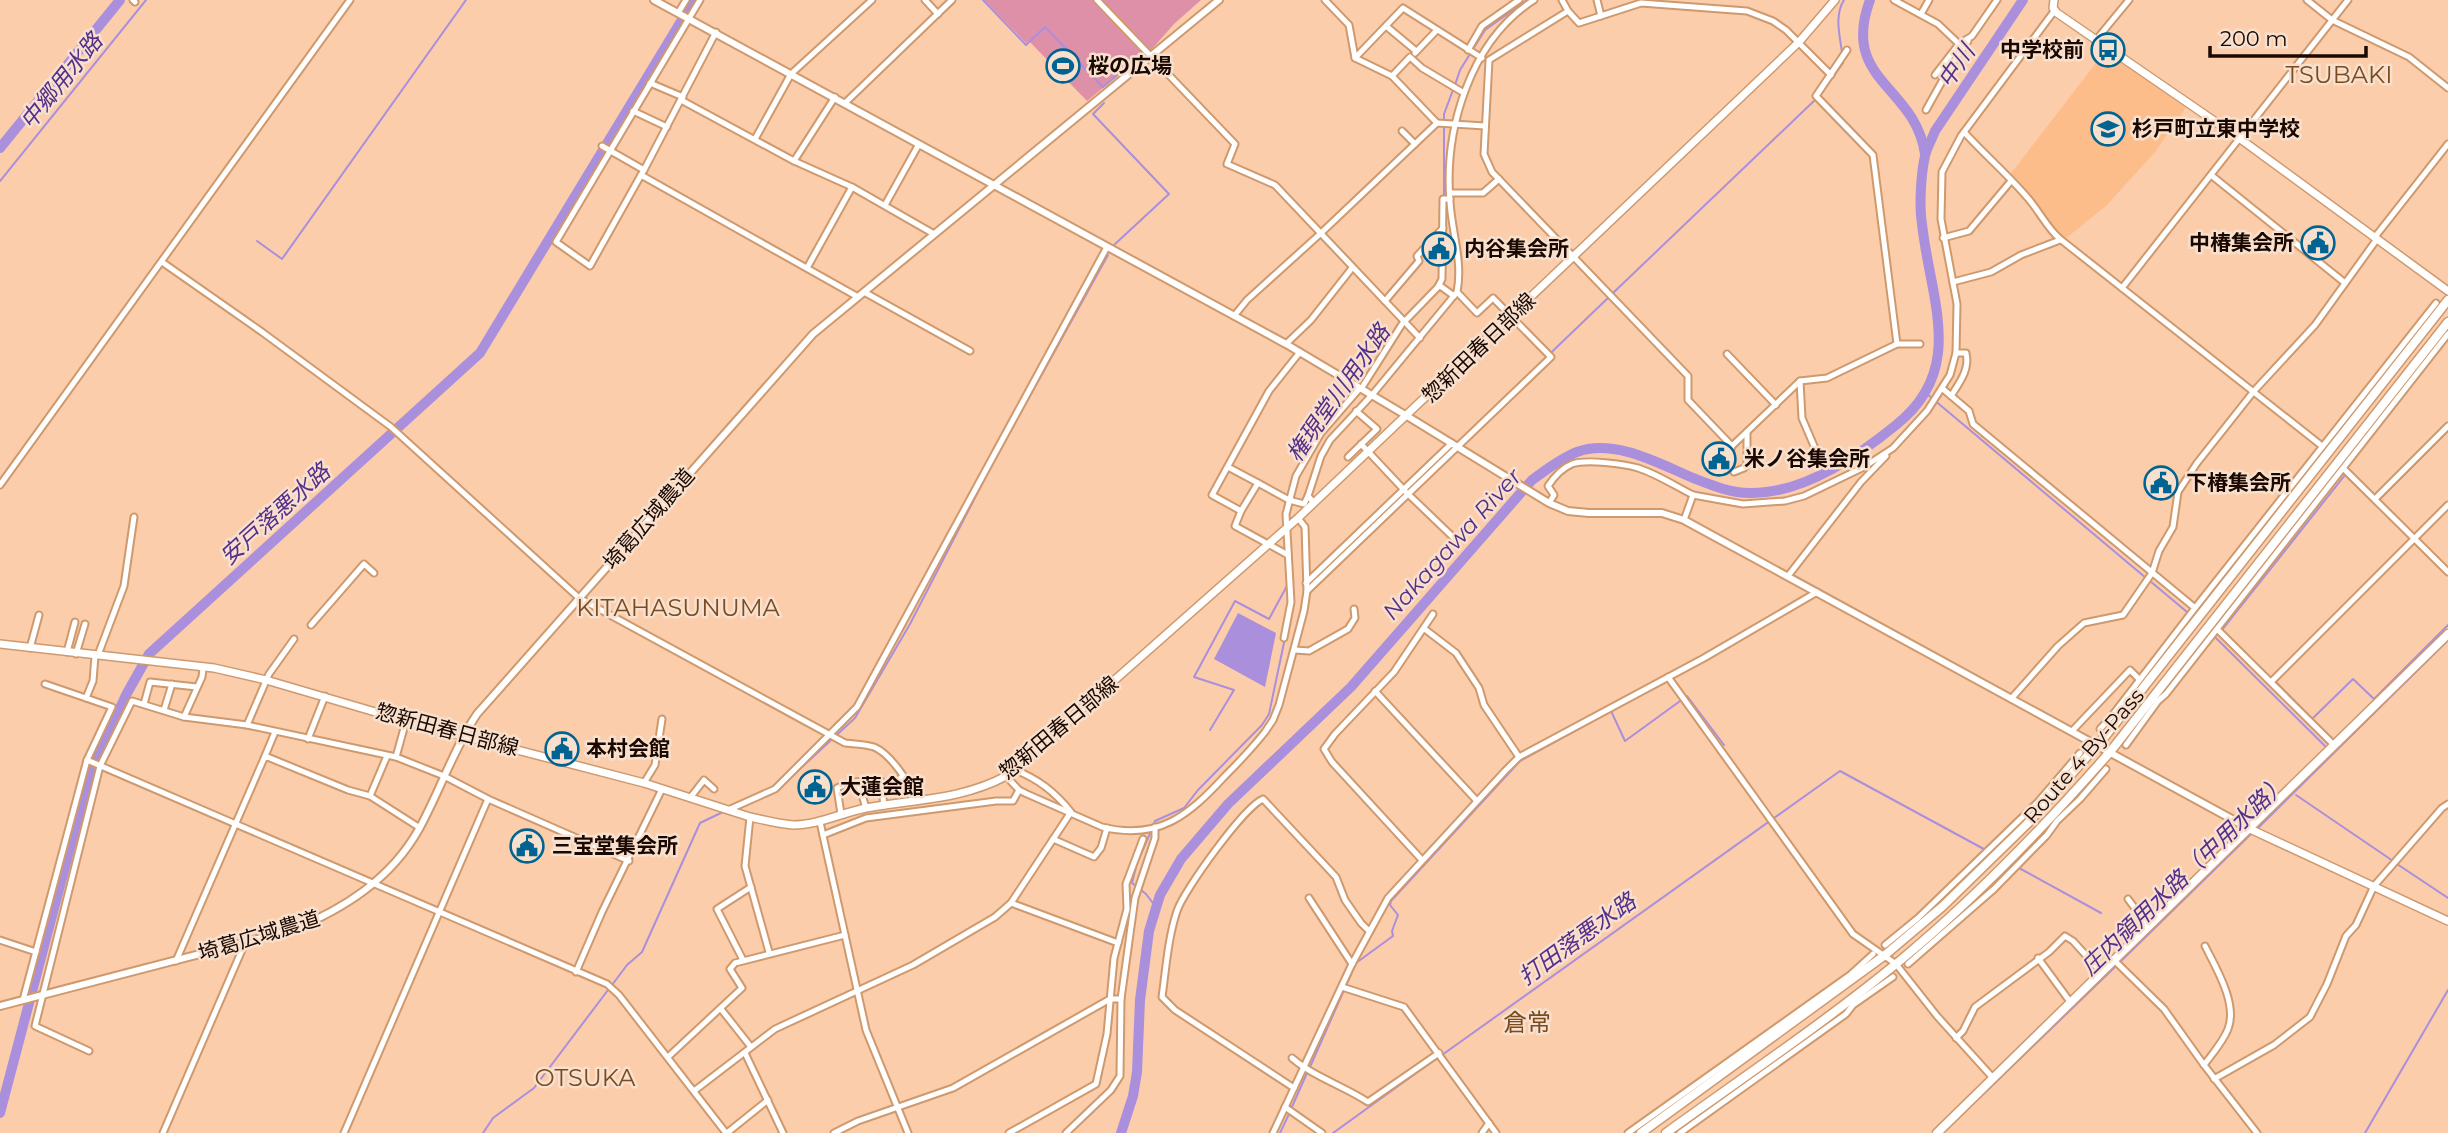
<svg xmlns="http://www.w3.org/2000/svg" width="2448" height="1133" font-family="Montserrat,'Noto Sans JP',sans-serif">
<rect width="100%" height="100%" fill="#fbcdaa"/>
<polygon fill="#fcbd8b" points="2106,50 2187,106 2155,152 2107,205 2065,239 2052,229 2036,202 2009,176"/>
<polygon fill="#df90a9" points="984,0 1201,0 1174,24 1152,49 1142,53 1142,56 1087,101 1029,41 1026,43"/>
<polygon fill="#aa8fdc" points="1238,613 1276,633 1265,687 1214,659"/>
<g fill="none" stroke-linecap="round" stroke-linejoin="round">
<g stroke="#aa8fdc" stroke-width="2">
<polyline points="983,0 1026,45 1045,27 1103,87"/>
<path d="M1842,53C1840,36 1834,16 1844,0"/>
<polyline points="1455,85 1460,70 1485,30 1527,0"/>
<polyline points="1103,87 1139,57"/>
<polyline points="1820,95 1843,63 1843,59"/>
<polyline points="1104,103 1093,114 1169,194 1114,245"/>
<polyline points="1444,121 1444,114 1453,90"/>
<polyline points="0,181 146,0"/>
<polyline points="1444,198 1444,127"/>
<polyline points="257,241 282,259 466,0"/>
<polyline points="1444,279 1445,260"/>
<polyline points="1613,293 1816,99"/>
<polyline points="1927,394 2146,578"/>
<polyline points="1456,444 1609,297"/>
<polyline points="1000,450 1108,255"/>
<polyline points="1408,490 1452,448"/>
<polyline points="2380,499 2448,431"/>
<polyline points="1314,581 1404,494"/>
<polyline points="2150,581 2187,612"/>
<polyline points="2222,630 2345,475 2375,504"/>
<polyline points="2216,638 2325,746"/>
<polyline points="2276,682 2312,719 2353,679 2374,699 2448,625"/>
<polyline points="1210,730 1234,690 1194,677 1235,601 1269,619 1288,584"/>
<polyline points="2296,795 2393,861"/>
<polyline points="744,806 776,791 855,718 910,624 997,455"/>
<polyline points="1154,824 1155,821 1184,808 1198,790 1262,725 1269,714 1285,638"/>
<polyline points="2258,828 2448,640"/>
<polyline points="1152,829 1137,863 1132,883 1146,894 1156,907"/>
<polyline points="2397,864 2448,898"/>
<polyline points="2019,868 2101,913"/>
<polyline points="2120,962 2251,834"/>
<polyline points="612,985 627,965 642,952 700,823 725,811"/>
<polyline points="1442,1055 1840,771 1993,854"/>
<polyline points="1310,1067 1356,963 1393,936 1392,931 1398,915 1390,905 1391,901 1520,761 1611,711 1625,741 1687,696 1724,745"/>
<polyline points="1291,1109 1307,1073"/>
<polyline points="483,1133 493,1118 534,1088 608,990"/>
<polyline points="1280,1133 1289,1114"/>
<polyline points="1333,1133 1437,1058"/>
<polyline points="1943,1133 2116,966"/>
<polyline points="2365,1133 2448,990"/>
</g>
<g stroke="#aa8fdc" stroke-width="10">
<path d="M1870,0C1840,81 1915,85 1925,154"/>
<polyline points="0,148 120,0"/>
<polyline points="0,1113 90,772 126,695 149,654 480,353 694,0"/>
<path d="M1121,1133L1133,1096L1137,1072L1140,1000L1149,931L1160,895L1181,859L1228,804L1351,687L1532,480C1546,470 1561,458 1577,452C1614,438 1660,464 1693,478C1711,485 1730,493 1750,493C1802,494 1857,457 1896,425C1967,369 1930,299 1922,224C1919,205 1921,174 1925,156C1927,147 1932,139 1935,131L2023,0"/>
</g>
<defs>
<g id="minor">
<polyline points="133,0 135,2"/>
<polyline points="925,0 938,14"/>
<polyline points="1097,0 1235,144 1227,164 1275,185 1420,338"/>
<polyline points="1325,0 1349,25 1355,58 1392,76 1410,57 1422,68 1464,93"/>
<polyline points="1562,0 1568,11 1579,23 1641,3 1747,11 1773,21 1786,30 1831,75"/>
<polyline points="1597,0 1601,16"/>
<polyline points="1894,0 1938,24 1959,44"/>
<polyline points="2307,0 2332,20 2409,57 2448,88"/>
<polyline points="1568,11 1489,60 1484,154 1492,172 1688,376 1688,400 1732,446"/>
<polyline points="678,13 686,0"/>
<polyline points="1921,14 1929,0"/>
<polyline points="1386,26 1416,51"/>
<polyline points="2096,40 2129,0"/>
<polyline points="1468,50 1482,26 1519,0"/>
<polyline points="1847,50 1816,96 1873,155 1897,344"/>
<polyline points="1415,53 1437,30"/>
<polyline points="1355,58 1403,8 1482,58"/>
<polyline points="1935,75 1959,44 1972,36 1997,0"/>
<polyline points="1392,76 1437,123"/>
<polyline points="650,83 683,97"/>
<polyline points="681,100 794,161 852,187 934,234"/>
<polyline points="845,103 952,0"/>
<polyline points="1926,110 1950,67 1968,41"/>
<polyline points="633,111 667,127"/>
<polyline points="1402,131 1415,144"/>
<path d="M1964,132C1984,154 2007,174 2026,196C2039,210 2046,227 2060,239L2322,446"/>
<polyline points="755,139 791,74 872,0"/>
<polyline points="602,146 644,170 641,175 858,297"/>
<polyline points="794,161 835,97"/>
<polyline points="644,170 716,32"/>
<polyline points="641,175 590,266 556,242 700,0"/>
<polyline points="2211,175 2345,283"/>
<polyline points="1450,193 1483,193 1499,179"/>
<polyline points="885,205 919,144"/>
<polyline points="2375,237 2448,144"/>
<polyline points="1943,238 1969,231 2011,181"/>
<path d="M162,262L262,332L391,427L579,598L845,743C854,744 865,744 874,747C891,754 911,785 917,801"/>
<polyline points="807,268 852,187"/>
<polyline points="1953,282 1991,272 2021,255 2060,240"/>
<polyline points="1439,285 1454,296"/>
<polyline points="2122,288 2348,0"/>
<polyline points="864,292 970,351"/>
<polyline points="1385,301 1419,261 1417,256 1443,228"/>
<polyline points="1234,316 1247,300 1320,234 1437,123 1485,126"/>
<polyline points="1404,322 1438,287 1442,279 1443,199 1450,199"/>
<polyline points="1286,344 1311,320 1352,268"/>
<polyline points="1727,354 1776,405"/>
<polyline points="1800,381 1802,418 1817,453"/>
<polyline points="1361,389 1404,321"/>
<polyline points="1943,389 1969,411 1973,424 2195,608"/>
<path d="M1951,396C1960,382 1970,369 1966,353H1956"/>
<polyline points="1361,444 1406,492 1457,541"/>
<polyline points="1348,457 1377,429 1356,411"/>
<polyline points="1228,467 1258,483"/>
<polyline points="1725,469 1732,446 1800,381 1827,378 1897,344 1920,344"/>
<polyline points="2344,469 2448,572"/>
<polyline points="1734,472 1744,468 1747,464 1747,432"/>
<polyline points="0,485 350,0"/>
<polyline points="2375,499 2448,426"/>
<path d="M1314,503L1308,496L1321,456L1330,440L1372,395L1457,292C1463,262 1452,233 1450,202C1444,129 1470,41 1534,0"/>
<path d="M1549,503L1554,495L1548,486C1554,477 1562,468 1572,464C1587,459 1624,464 1638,468C1657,474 1675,486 1693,495"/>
<polyline points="1241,511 1212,495 1269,391 1300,352"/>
<polyline points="1684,520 1693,495 1743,504 1785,501 1804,496 1864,467 1893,448 1927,411 1950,375 1956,353 1957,304 1941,219 1942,172 1961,136 2055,10"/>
<polyline points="1288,555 1235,526 1241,511 1258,483 1289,500 1304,504 1308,496"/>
<polyline points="1788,576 1861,482 1886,456"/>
<polyline points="1306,583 1452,443"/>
<polyline points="1307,591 1551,357 1493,298 1477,313 1457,292"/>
<polyline points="311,625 364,564 374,573"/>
<polyline points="2217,629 2334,745"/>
<polyline points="1426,630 1456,653 1479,688 1484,705 1519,757"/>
<polyline points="1284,638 1291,602 1286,514 1296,476 1321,433 1360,388"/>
<polyline points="30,648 39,615"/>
<polyline points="1295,650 1309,651 1348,629 1355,618 1354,609"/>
<polyline points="67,652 75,622"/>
<polyline points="76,654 85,624"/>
<polyline points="98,655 124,586 134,517"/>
<polyline points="1668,677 1853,934 1896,964 1937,1016 1993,1078"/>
<polyline points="2271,682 2448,505"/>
<polyline points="1375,691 1477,801"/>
<polyline points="86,698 93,681 95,656"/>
<polyline points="2011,699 2058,646 2084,623 2123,615 2152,573 2159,551 2173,527 2178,492 2197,463 2254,391 2315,325 2377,239"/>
<polyline points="144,704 150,682 197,687"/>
<polyline points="164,710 172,684"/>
<polyline points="184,717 202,677 203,668"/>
<polyline points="247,725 269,674 294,639"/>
<polyline points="2100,729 2111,717 2195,608 2436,303"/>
<polyline points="2072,731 2130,670 2139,679"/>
<polyline points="308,739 325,696"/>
<polyline points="2126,745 2158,701 2166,694 2448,334"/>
<polyline points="265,756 275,732"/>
<polyline points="396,757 406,721"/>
<polyline points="87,760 607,984 619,995 726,1133"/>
<path d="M1006,776L1019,790L1027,794L1102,827C1159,841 1189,815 1225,776C1239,762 1253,747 1265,732L1273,720L1279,705L1304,611L1307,591L1305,527L1298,518"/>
<polyline points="858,782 866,808"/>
<polyline points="644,783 655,765 662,719"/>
<polyline points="882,785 895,783 903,776"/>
<polyline points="370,796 387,756"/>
<polyline points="690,798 704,780 714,789"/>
<polyline points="728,810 775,789 857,707 1107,247"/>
<polyline points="841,814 837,788 851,782 881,781 884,806"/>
<polyline points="750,817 745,866 769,952"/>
<polyline points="820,822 866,1030 908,1133"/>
<polyline points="823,835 866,818 996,801 1013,801 1019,790"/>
<polyline points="1053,839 1094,857 1101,848 1107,828"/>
<polyline points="1422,860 1332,762 1324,749 1335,734 1394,672 1433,614"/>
<polyline points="1309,898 1352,964"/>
<polyline points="2128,899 2149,927"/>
<polyline points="1011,903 1118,943"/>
<polyline points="0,940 36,952"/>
<polyline points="1885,945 1918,918 2038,802 2080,753"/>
<polyline points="2038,958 2071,1003"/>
<polyline points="743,960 717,909 751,887"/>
<polyline points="2114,960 2164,1009 2204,1065 2257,1133"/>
<polyline points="176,961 265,756 348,790 370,796 420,828"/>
<polyline points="1908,964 1994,889 2047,835 2057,821 2080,799 2106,769"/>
<polyline points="576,972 602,912 662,789"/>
<polyline points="1342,987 1404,1007 1496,1133"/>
<polyline points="23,1000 87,760 112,707 45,684"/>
<polyline points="721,1009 751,1047"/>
<polyline points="1956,1038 1963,1031 1975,1007 2049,952 2065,936 2073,941 2102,973"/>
<polyline points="89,1051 35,1026 100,766 132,701 184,717 247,725 396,757 444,776 488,799 629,861"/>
<polyline points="745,1053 783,1133"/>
<polyline points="668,1057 742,988 730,969 735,963 845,935"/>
<path d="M1292,1058C1314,1077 1344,1086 1368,1102L1439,1053"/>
<path d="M2204,1065C2212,1054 2223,1042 2228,1029C2238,1004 2216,968 2205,946"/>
<polyline points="2214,1079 2274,1045 2310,1017 2327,984 2346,936 2356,925 2374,886 2442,808 2448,804"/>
<path d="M1294,1088L1175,1010L1162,997C1166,968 1168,938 1177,911C1184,890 1244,807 1263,799L1336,877L1345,900L1361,923L1369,931"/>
<path d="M694,1091L775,1029L913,965L995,917L1011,903L1071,812C1054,791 1038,779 1013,769"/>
<polyline points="1285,1107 1322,1133"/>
<polyline points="163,1133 245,943"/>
<polyline points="344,1133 488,799"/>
<polyline points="727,1133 768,1100"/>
<polyline points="834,1133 858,1121 953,1088 1110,999 1121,999"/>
<polyline points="1009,1133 1096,1084 1107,1034 1114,958 1127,909 1126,884 1143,839"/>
<polyline points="1066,1133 1111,1090 1120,1076 1121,999 1135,898 1155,838 1155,827"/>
<polyline points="1273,1133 1352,964 1388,898 1505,771 1519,757 1704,658 1817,592"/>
<polyline points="1482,1133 1489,1123"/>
<polyline points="1628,1133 1850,975 1873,954"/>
<polyline points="1680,1133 1846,1014 1853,1005 1893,977"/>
</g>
<g id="tertiary">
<polyline points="654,0 1286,344 1407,416 1549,503 1568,511 1589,513 1662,513 1684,520 2250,829"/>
<path d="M0,1006L292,930C344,909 391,879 419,829C440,791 453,750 477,714L813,334L1219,0"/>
</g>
<g id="secondary">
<polyline points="2054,0 2053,8 2057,13 2239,138 2448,291"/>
<path d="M0,644L214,668L266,680L406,721L644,783L750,817C764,820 778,824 793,825C818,825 841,813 866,808C914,799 962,800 1006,776L1298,518L1799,42L1835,0"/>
<polyline points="2250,829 2448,921"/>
</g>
<polyline id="primary" points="1937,1133 2448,634"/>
<g id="trunk">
<polyline points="1641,1133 1885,955 1943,906 2027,824 2106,735 2448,300"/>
<path d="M1666,1133C1745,1076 1827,1021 1902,959C1978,896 2045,826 2110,752L2448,322"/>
</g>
</defs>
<use href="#minor" stroke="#cf996e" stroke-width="9"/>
<use href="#tertiary" stroke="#cf996e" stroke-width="10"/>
<use href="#secondary" stroke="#cf996e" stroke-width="10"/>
<use href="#primary" stroke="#cf996e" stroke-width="11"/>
<use href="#trunk" stroke="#cf996e" stroke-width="11"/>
<use href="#minor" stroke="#fff" stroke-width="5"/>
<use href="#tertiary" stroke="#fff" stroke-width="6"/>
<use href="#secondary" stroke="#fff" stroke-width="7"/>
<use href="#primary" stroke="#fff" stroke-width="8"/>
<use href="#trunk" stroke="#fff" stroke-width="8"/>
</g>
<defs>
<symbol id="bus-ring" viewBox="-11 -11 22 22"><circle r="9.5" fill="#f7e0ce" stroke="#006392" stroke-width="1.5"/><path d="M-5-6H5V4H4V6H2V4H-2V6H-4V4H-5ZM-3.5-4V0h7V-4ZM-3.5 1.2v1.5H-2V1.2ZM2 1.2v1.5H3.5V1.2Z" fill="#006392"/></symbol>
<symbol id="stadium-ring" viewBox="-11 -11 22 22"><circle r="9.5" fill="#f7e0ce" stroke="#006392" stroke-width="1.5"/><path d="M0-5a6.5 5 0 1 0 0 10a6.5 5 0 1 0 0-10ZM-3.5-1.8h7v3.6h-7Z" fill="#006392"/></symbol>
<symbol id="school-ring" viewBox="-11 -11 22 22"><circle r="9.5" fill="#f7e0ce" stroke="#006392" stroke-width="1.5"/><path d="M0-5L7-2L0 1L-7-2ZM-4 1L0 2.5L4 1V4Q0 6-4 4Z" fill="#006392"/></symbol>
<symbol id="civic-ring" viewBox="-11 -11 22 22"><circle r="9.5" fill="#f7e0ce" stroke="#006392" stroke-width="1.5"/><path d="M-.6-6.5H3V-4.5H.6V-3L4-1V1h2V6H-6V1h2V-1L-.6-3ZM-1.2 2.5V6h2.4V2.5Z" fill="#006392"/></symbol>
</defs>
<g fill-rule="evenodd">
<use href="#bus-ring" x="2089" y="31" width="38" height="38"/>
<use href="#stadium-ring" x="1044" y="47" width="38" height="38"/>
<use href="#school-ring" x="2089" y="110" width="38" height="38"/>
<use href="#civic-ring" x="2299" y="224" width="38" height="38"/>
<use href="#civic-ring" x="1420" y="230" width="38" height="38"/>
<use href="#civic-ring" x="1700" y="440" width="38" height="38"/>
<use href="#civic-ring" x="2142" y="464" width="38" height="38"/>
<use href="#civic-ring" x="543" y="730" width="38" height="38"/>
<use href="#civic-ring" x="796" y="768" width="38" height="38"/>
<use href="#civic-ring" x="508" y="827" width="38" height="38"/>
</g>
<g text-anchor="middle" stroke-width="5" stroke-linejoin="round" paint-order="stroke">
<g font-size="21" font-weight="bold" fill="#1b0800" stroke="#f7e0ce" text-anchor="start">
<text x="2084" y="57" text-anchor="end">中学校前</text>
<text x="1088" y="73">桜の広場</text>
<text x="2132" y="136">杉戸町立東中学校</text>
<text x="2294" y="250" text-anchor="end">中椿集会所</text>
<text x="1464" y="256">内谷集会所</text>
<text x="1744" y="466">米ノ谷集会所</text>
<text x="2186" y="490">下椿集会所</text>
<text x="586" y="756">本村会館</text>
<text x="840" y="794">大蓮会館</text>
<text x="552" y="853">三宝堂集会所</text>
</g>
<g font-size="21" fill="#1b0800" stroke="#f7e0ce">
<text transform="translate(1479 348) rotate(-44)" y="7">惣新田春日部線</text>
<text transform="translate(649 519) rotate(-49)" y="7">埼葛広域農道</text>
<text transform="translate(1059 728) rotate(-40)" y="7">惣新田春日部線</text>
<text transform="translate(447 730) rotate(15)" y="7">惣新田春日部線</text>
<text transform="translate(2084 756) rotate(-49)" y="7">Route 4 By-Pass</text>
<text transform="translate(259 936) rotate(-17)" y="7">埼葛広域農道</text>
</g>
<g font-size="23" font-style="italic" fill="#552f89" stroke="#f7e0ce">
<text transform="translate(1956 66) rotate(-56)" y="8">中川</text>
<text transform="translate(61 81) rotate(-51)" y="8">中郷用水路</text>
<text transform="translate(1338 393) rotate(-55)" y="8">権現堂川用水路</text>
<text transform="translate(275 514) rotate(-42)" y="8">安戸落悪水路</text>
<text transform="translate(1452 544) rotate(-48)" y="8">Nakagawa River</text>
<text transform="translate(2184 875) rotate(-44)" y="8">庄内領用水路（中用水路）</text>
<text transform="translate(1577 939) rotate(-36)" y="8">打田落悪水路</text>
</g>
<g font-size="24" fill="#7b4b1f" stroke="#f7e0ce">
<text x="2339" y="83">TSUBAKI</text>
<text x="678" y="616">KITAHASUNUMA</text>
<text x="1527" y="1031">倉常</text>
<text x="585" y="1086">OTSUKA</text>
</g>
</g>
<path d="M2210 46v10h156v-10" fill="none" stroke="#1b0800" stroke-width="3.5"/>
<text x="2220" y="46" font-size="21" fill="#1b0800" stroke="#f7e0ce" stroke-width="5" paint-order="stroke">200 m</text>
</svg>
